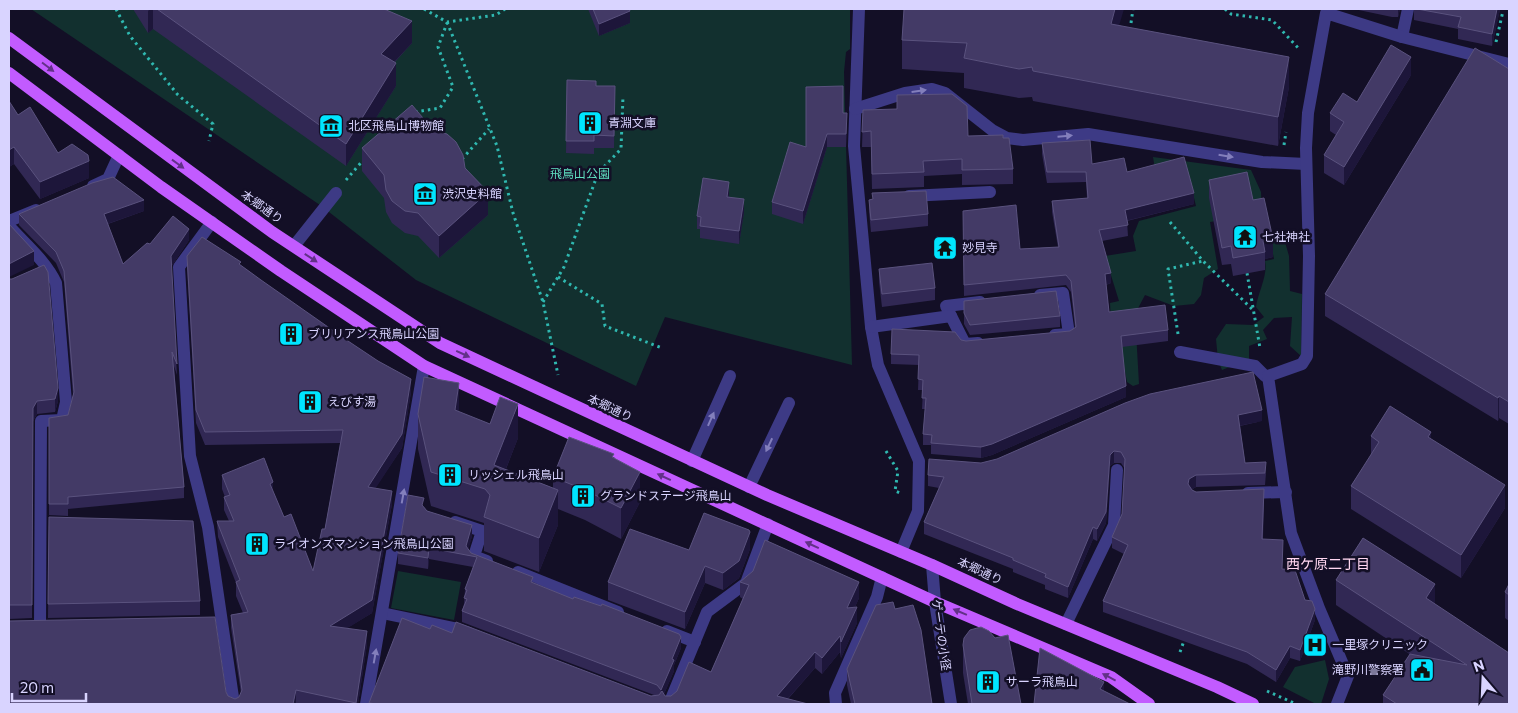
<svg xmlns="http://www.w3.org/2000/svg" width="1518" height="713" font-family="Commissioner,'Noto Sans JP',sans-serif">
<rect width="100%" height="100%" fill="#130f26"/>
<g fill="#12302f">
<polygon points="31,9 850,9 850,49 846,52 844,72 852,365 665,317 636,386 416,280 320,205"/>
<polygon points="1153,157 1251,170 1261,192 1262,214 1210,222 1218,269 1204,278 1201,295 1194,304 1174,306 1145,295 1135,314 1139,384 1133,386 1127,382 1116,324 1111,323 1110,303 1119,301 1105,256 1136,251 1133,236 1139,221 1196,206 1186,165 1155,169"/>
<path d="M1270,239L1285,242L1289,256L1290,291L1302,294L1301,356L1290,346L1292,317L1274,318L1263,330L1267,339L1249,346V359L1222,370L1218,360L1216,339L1226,324L1253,325L1264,317L1256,307C1258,292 1268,276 1265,261L1274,259Z"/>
<polygon points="398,571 461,582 454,620 391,608"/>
<polygon points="1325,660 1329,679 1321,704 1316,704 1283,687 1295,667"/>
</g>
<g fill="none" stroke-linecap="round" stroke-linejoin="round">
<g stroke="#2fb8b0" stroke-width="3" stroke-dasharray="2.5 4" stroke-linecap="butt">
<polyline points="116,9 130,36 178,95 213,124 209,141"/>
<polyline points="424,9 447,22 496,15 505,9"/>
<polyline points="1225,9 1231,14 1272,20 1300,50"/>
<polyline points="447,22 497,146 513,213 543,302 558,375"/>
<polyline points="1131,23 1133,9"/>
<polyline points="1496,42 1503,11"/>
<polyline points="415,112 440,108 453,87 438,47 447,23"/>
<polyline points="1284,145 1286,132"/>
<polyline points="462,159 489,129"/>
<polyline points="346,180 365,158"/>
<polyline points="1170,222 1203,261 1254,311"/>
<polyline points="1247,273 1260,348"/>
<polyline points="558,277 602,304 605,326 662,348"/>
<polyline points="543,302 564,267 598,173 621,149 623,96"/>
<polyline points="1178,334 1168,269 1203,261"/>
<polyline points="886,451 898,471 895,491 900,493"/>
<polyline points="1180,652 1185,638"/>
<polyline points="1267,691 1296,704"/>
</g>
<g stroke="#3d3a85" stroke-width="12">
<polyline points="859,9 854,146 871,327 878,365 919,461 918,511 901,552"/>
<polyline points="1402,37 1408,9"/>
<polyline points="855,109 905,93 932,89 945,93 992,130 1007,138 1023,140 1088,134 1262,162 1306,164"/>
<polyline points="93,186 108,179 119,155"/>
<polyline points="909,196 990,192"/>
<polyline points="9,221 36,210"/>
<polyline points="212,222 179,267 190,456 208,527 234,704"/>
<path d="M9,226C25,244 46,261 56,283L66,402L62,420L41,421L40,626"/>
<polyline points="294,246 336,193"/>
<polyline points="1040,295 1063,293 1069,334 1055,335"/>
<polyline points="951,316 946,306 980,302"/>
<polyline points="871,327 951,316 965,344 978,343"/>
<polyline points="1180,352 1255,366 1265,376"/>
<polyline points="692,461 730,376"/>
<polyline points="749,487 789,403"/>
<polyline points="1248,493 1286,492"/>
<polyline points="455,522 482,531 474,556 487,561"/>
<polyline points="932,565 935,602 951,704"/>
<polyline points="518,572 618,612"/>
<polyline points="382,613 454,628 469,633"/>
<polyline points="1066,624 1114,525 1117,470"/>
<polyline points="667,631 695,642"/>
<polyline points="366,704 424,366"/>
<polyline points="669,704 707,612 746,583 768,524"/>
<polyline points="836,704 835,693 877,597 882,577"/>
<polyline points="1337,704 1348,676 1319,608 1291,533 1268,376 1302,364 1307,356 1309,256 1306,148 1308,113 1326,13 1402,37 1509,64"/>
</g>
<g stroke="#c25bff" stroke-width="12">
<polyline points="9,38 272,232 440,343 767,495 932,565 1017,604 1217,687 1253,704"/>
<polyline points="9,73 161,187 281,271 424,366 935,602 1111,677 1149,704"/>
</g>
</g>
<g fill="#312854">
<polygon points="133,9 384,9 412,43 395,62 396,86 346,166 153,29 148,33"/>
<polygon points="588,9 629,9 630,23 599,36"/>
<polygon points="1354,9 1400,9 1398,17 1392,17"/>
<polygon points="1414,9 1500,9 1492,46 1458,39 1458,29 1414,20"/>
<polygon points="1119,25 1289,87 1278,146 1033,101 1032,97 1019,98 964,88 964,73 902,69 902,40"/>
<polygon points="1509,69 1509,424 1499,418 1498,421 1325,316 1325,294"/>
<polygon points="1411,75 1344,185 1324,173 1324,155 1336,135 1330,131 1330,113 1357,102"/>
<polygon points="567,80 596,86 615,86 614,148 594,148 594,154 566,153"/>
<polygon points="863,110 968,136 1003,138 1013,169 1013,184 962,185 962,174 924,176 924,187 872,189 871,147 862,147"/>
<polygon points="843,113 847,125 846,147 827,147 803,224 772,214 772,202 806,147"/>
<polygon points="18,115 58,153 89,178 40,199 14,164 9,167"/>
<polygon points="1042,143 1092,164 1127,172 1194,204 1127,221 1128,236 1102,241 1111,283 1106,285 1109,312 1168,330 1168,341 1122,347 1126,397 992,455 981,458 931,454 931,445 923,445 923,434 925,409 922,409 923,390 918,390 919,365 891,364 891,354 966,341 1070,331 1075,328 1071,292 1066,285 964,296 963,211 1020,249 1058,247 1052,212 1052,201 1087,198 1086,182 1047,183 1042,154"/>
<polygon points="362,148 465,168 488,215 439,258 418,236 405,233 392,223 386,212 384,198 362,171"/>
<polygon points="1209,180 1253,200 1273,257 1265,259 1265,270 1233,276 1231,264 1222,265 1209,198"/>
<polygon points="729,194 729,197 744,212 739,244 700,238 700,229 697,229 697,216"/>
<polygon points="869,200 928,214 928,226 871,232 869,212"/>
<polygon points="144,211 108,224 123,264 150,244 189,240 171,267 177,375 174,366 184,487 184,498 68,509 68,516 49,515 49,418 68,415 73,395 64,282 56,263 19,225 19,214"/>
<polygon points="187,256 241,266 411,392 402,448 375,488 392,504 372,613 347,628 367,644 358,704 9,704 226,692 228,696 235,699 239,697 241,693 231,628 231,615 243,613 236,596 236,583 218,537 217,521 229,521 224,510 224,497 225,497 222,489 222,475 273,492 284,517 313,571 325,529 340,443 205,445 196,423 187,269"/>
<polygon points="879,269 935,288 935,300 882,307 879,282"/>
<polygon points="9,279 58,401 55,412 37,414 33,421 32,618 9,619"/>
<polygon points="964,301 1060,316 1060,327 970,335 964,324"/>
<polygon points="459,412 518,438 506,469 553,488 553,477 614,457 640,502 621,539 585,520 558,509 558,525 539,572 484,551 484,523 431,506 418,449 418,414"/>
<polygon points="1262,421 1240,426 1245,463 1266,473 1265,485 1196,487 1191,490 1192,490 1196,492 1264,501 1263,539 1283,551 1282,569 1305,600 1315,620 1300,661 1290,658 1276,682 1247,664 1103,612 1103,601 1124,554 1112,548 1112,537 1122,514 1125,469 1121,463 1114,463 1110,466 1106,523 1097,541 1093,539 1068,598 1045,589 1045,585 1013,572 1013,569 924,534 924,522 939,488 928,486 928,475 981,463"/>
<polygon points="1371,436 1431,439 1505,508 1461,578 1351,509 1351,486 1371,455"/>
<polygon points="424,507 427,511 472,536 468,549 471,553 533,582 681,648 674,665 674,671 664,694 665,696 671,696 711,672 743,599 740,597 740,582 859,598 855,607 857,623 841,658 840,652 822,674 815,668 788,699 808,704 369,704 369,703 430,629 452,633 651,696 654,695 462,622 462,611 464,604 465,589 473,567 429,559 428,569 398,564 398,553"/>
<polygon points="49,517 200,601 200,615 48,618"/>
<polygon points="750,549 739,578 723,590 705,583 685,629 608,600 608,582 689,550"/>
<polygon points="1336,580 1435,605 1509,704 1383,704 1383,695 1411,655 1336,605"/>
<polygon points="1509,584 1509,621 1505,618 1505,592"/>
<polygon points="895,609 932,704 851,704 847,685 847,669"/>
<polygon points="963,645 1021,704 968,704 963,673"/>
</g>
<g fill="#1d163a">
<polygon points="150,9 153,9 153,29 148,33 148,11"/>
<polygon points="1115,9 1124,9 1111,53 1111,24"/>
<polygon points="1398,9 1400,9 1398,17"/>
<polygon points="1497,9 1500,9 1492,46 1492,34"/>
<polygon points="630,11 630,23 599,36 599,24"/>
<polygon points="412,21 412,43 381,76 381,54"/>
<polygon points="1289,57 1289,87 1278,146 1278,117"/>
<polygon points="1411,57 1411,75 1344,185 1344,167"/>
<polygon points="396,63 396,86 346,166 346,144"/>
<polygon points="827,134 827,147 803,224 803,211"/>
<polygon points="14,147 14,164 9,167 9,150"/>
<polygon points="89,161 89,178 40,199 40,182"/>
<polygon points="729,182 729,194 727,209 727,197"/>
<polygon points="488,192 488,215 439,258 439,236"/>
<polygon points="1194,193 1194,204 1125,221 1125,210"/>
<polygon points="744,199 744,212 739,244 739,231"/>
<polygon points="144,200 144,211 104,225 104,214"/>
<polygon points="189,229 189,240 171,267 171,256"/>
<polygon points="1273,239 1273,257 1265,259 1265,252 1263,241"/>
<polygon points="34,251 34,265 9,277 9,264"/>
<polygon points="1111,273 1111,283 1105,285 1105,274"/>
<polygon points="411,379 411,392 402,448 368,500 368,487"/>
<polygon points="459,383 459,417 455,410"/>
<polygon points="1126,386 1126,397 992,455 981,458 981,447"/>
<polygon points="58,388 58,401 55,412 55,399"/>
<polygon points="1499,396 1499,418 1498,421 1498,398"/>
<polygon points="37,401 37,414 33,421 32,618 33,408"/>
<polygon points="518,404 518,438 494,499 494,465"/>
<polygon points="1262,410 1262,421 1238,426 1238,415"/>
<polygon points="1431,432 1431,455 1428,437"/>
<polygon points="1114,451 1114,463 1110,466 1106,523 1097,541 1097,529 1110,455"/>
<polygon points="640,472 640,502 621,539 621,508"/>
<polygon points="1196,475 1196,487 1189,491 1188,484 1189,479"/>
<polygon points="273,482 273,496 270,484"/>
<polygon points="1505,485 1505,508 1461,578 1461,555"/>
<polygon points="558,490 558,525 539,572 539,538"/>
<polygon points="392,491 392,504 372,613 330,639 330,626"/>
<polygon points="472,525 472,536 467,555 466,546"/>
<polygon points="1093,527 1093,539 1068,598 1068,587"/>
<polygon points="750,532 750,549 739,578 723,590 723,573"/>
<polygon points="429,548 429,559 428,569 428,558"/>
<polygon points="705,566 705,583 685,629 685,612"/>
<polygon points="859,582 859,598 847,624 847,608"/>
<polygon points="1435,584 1435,610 1426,598"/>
<polygon points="857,607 857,623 841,658 841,642"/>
<polygon points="1315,609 1315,620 1300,661 1300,650"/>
<polygon points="367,631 367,644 358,704 356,704"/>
<polygon points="840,636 840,652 822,674 822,658"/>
<polygon points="681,637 681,648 674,665 674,671 661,701 661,690 672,659"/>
<polygon points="1290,646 1290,658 1276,682 1276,670"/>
<polygon points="815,652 815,668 783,704 777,696"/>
<polygon points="1104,682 1104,704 1100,689"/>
<polygon points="296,690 296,704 293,704"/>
</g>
<g fill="#433a66" stroke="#5a527e">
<polygon points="157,9 384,9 412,21 381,54 396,63 346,144"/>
<polygon points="593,9 629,9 630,11 599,24"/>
<polygon points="904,9 1115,9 1111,24 1289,57 1278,117 1033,71 1032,67 1019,69 964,58 967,43 902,40"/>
<polygon points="1417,9 1497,9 1492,34 1458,27 1461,17"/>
<polygon points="1391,45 1411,57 1344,167 1324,155 1344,122 1330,113 1343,93 1357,102"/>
<polygon points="1475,48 1509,69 1509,402 1499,396 1498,398 1325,294"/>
<polygon points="567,80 596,81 596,86 615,86 614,136 594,135 594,141 566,141"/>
<polygon points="843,86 843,113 847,113 846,134 827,134 803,211 772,202 790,142 806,147 806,87"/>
<polygon points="952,94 967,106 968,136 1003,135 1003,138 1009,138 1013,169 962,170 962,159 923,161 924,172 872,174 871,131 862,132 863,110 897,109 897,95"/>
<polygon points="9,101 18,115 30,107 58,153 72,144 88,155 89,161 40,182 14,147 9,150"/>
<polygon points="412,105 434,131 447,134 456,142 463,155 465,168 488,192 439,236 418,213 405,211 392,201 386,190 384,175 362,148"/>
<polygon points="1090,140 1092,164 1124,158 1127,172 1184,157 1194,193 1125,210 1128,225 1099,230 1111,273 1105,274 1109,312 1165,305 1168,330 1121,336 1126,386 992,444 981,447 931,443 932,435 923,434 926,398 922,398 923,380 918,379 919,355 891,354 892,329 955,332 961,340 966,341 1070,331 1076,327 1071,281 1066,275 964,285 963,211 1016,205 1020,249 1059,247 1052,201 1088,198 1086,172 1047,172 1042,143"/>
<polygon points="1247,172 1253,200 1264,198 1273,239 1263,241 1265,252 1233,258 1231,246 1222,248 1209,180"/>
<polygon points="113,177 144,200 104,214 123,264 147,243 150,244 173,216 189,229 171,256 177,364 172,352 184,487 68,497 68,504 49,504 49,418 68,415 74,392 64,271 56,252 19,214 92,183"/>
<polygon points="703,178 729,182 727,197 744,199 739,231 700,226 701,217 697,216"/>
<polygon points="926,191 928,214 871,220 869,200 873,199 872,193"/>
<polygon points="9,224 34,251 9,264"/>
<polygon points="202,237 241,262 239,264 261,280 348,341 378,361 411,379 402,434 368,487 392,491 372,600 330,626 367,631 356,703 296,690 293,704 9,704 9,621 215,617 226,692 228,696 235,699 239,697 242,690 231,615 248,612 236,582 240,580 218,524 217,521 234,521 224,497 230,495 222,475 264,458 273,482 270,484 284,517 291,514 313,571 322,529 325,529 343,430 205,432 196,410 187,256"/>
<polygon points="932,263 935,288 882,294 879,269"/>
<polygon points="44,265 48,272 58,388 55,399 37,401 33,408 32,605 9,605 9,279 12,279"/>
<polygon points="1056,291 1060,316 970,325 964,313 964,301"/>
<polygon points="1253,372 1262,410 1238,415 1245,463 1266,462 1265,473 1196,475 1189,479 1188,484 1192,490 1196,492 1264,489 1262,539 1283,540 1282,569 1295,570 1305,600 1312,601 1315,609 1300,650 1290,646 1276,670 1247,652 1103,601 1128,545 1112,537 1122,514 1125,459 1121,452 1114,451 1110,455 1106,512 1097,529 1093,527 1068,587 1045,577 1046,574 1013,560 1013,558 924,522 944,477 928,475 929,459 981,463 997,459 1125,403 1150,394"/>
<polygon points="424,377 459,383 455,410 490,424 500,397 518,404 494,465 558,490 539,538 484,517 490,495 485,489 431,472 418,414"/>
<polygon points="1390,406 1431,432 1428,437 1505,485 1461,555 1351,486 1379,442 1371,436"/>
<polygon points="569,437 614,454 612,457 640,472 621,508 585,490 553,477"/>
<polygon points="408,495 424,498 422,505 427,511 472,525 466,546 471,553 533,577 531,582 573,599 574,597 601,606 602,604 679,634 681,637 672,659 674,660 661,690 657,685 462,611 467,599 464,598 467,590 465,589 477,557 429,548 428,558 398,553"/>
<polygon points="704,513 749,530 750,532 739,561 723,573 705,566 685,612 608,582 630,529 689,550"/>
<polygon points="49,517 193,521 200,601 48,604"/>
<polygon points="1363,538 1435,584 1426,598 1509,653 1509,704 1397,704 1383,695 1410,654 1467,665 1336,580"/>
<polygon points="765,540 859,582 847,608 857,607 841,642 840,636 822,658 815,652 777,696 808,704 377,704 369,703 402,618 430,629 432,625 452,633 456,622 651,696 659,695 662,691 665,696 671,696 677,691 689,662 711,672 749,585 740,582 753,571"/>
<polygon points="1509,584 1509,595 1505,592"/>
<polygon points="893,602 895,609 913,605 921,630 932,704 855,704 847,669 876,605"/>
<polygon points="981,627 989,631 995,638 1008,635 1021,704 972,704 963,645 964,638 970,630"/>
<polygon points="1040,648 1104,682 1100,689 1130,704 1034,704"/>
</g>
<defs><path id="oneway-solid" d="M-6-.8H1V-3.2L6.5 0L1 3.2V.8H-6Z" transform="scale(1.25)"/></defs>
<g fill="#623188">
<use href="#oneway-solid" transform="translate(48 67) rotate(37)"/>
<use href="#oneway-solid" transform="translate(178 164) rotate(36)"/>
<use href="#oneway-solid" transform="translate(311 258) rotate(33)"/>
<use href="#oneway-solid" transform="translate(463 354) rotate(25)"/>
<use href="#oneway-solid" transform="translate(664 477) rotate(-155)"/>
<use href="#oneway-solid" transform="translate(812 545) rotate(-155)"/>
<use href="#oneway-solid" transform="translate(960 612) rotate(-157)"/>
<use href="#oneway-solid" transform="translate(1109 677) rotate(-152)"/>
</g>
<g fill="#837fbc">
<use href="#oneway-solid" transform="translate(919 91) rotate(-8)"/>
<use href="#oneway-solid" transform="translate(1065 136) rotate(-5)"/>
<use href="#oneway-solid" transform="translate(1226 156) rotate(9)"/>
<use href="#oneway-solid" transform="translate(711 419) rotate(-66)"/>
<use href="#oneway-solid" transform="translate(769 445) rotate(115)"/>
<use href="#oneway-solid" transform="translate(403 496) rotate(-80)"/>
<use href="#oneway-solid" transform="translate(375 656) rotate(-80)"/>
</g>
<defs>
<symbol id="building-square" viewBox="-11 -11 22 22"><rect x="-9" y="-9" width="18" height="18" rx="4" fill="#00e5ff" stroke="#130f26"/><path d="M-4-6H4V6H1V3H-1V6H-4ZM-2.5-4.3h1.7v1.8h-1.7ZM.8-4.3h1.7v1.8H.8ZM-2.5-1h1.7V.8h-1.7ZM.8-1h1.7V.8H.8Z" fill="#111"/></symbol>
<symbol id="museum-square" viewBox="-11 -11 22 22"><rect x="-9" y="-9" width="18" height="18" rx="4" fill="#00e5ff" stroke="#130f26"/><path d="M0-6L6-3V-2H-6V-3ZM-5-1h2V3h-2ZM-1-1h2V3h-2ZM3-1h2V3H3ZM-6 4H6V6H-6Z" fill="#111"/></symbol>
<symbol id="temple-square" viewBox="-11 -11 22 22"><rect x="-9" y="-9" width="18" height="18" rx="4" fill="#00e5ff" stroke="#130f26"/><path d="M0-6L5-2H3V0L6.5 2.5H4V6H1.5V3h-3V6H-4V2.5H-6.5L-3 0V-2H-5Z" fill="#111"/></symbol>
<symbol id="hospital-square" viewBox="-11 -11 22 22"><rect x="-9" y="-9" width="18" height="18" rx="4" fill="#00e5ff" stroke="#130f26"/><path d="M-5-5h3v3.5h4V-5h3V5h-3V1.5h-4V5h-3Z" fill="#111"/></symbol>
<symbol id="civic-square" viewBox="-11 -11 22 22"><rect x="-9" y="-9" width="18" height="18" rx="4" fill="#00e5ff" stroke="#130f26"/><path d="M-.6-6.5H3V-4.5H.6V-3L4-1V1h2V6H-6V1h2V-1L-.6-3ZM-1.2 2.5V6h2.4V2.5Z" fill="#111"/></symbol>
</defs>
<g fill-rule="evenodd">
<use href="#building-square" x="576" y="109" width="28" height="28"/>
<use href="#museum-square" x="317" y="112" width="28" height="28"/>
<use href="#museum-square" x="411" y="180" width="28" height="28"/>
<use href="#temple-square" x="1231" y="223" width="28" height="28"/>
<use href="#temple-square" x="931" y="234" width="28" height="28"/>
<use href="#building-square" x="277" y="320" width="28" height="28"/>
<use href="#building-square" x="296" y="388" width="28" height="28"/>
<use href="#building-square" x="436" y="461" width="28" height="28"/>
<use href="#building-square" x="569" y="482" width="28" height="28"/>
<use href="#building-square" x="243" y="530" width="28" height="28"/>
<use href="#hospital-square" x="1301" y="631" width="28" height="28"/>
<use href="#civic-square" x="1408" y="656" width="28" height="28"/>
<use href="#building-square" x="974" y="668" width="28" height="28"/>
</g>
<g text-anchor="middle" stroke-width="5" stroke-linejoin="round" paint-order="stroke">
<g font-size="12" fill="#d9d4ff" stroke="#130f26" text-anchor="start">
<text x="608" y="127">青淵文庫</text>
<text x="348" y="130">北区飛鳥山博物館</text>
<text x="442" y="198">渋沢史料館</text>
<text x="1262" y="241">七社神社</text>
<text x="962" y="252">妙見寺</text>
<text x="308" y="338">ブリリアンス飛鳥山公園</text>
<text x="328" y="406">えびす湯</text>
<text x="468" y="479">リッシェル飛鳥山</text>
<text x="600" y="500">グランドステージ飛鳥山</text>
<text x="274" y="548">ライオンズマンション飛鳥山公園</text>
<text x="1332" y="649">一里塚クリニック</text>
<text x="1404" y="674" text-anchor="end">滝野川警察署</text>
<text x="1006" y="686">サーラ飛鳥山</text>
</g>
<g font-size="12" fill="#5fe0c0" stroke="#130f26">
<text x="580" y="178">飛鳥山公園</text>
</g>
<g font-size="12" fill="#d9d4ff" stroke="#130f26">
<text transform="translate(262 207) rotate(35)" y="4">本郷通り</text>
<text transform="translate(610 408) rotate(25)" y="4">本郷通り</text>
<text transform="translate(980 571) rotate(25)" y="4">本郷通り</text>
<text transform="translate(941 635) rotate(82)" y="4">ゲーテの小径</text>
</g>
<g font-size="14" fill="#ffd6f0" stroke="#130f26">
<text x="1328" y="569">西ケ原二丁目</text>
</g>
</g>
<rect width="1518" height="713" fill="none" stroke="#d9d4ff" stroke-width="20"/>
<g transform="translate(1483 678) rotate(341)" stroke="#130f26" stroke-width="4" paint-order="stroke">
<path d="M0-4L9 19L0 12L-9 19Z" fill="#d9d4ff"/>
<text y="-8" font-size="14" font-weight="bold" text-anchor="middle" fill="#d9d4ff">N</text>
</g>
<path d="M12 693v8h74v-8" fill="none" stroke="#d9d4ff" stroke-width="2.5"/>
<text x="20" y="693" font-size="15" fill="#d9d4ff" stroke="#130f26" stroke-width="4" paint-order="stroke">20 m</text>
</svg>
